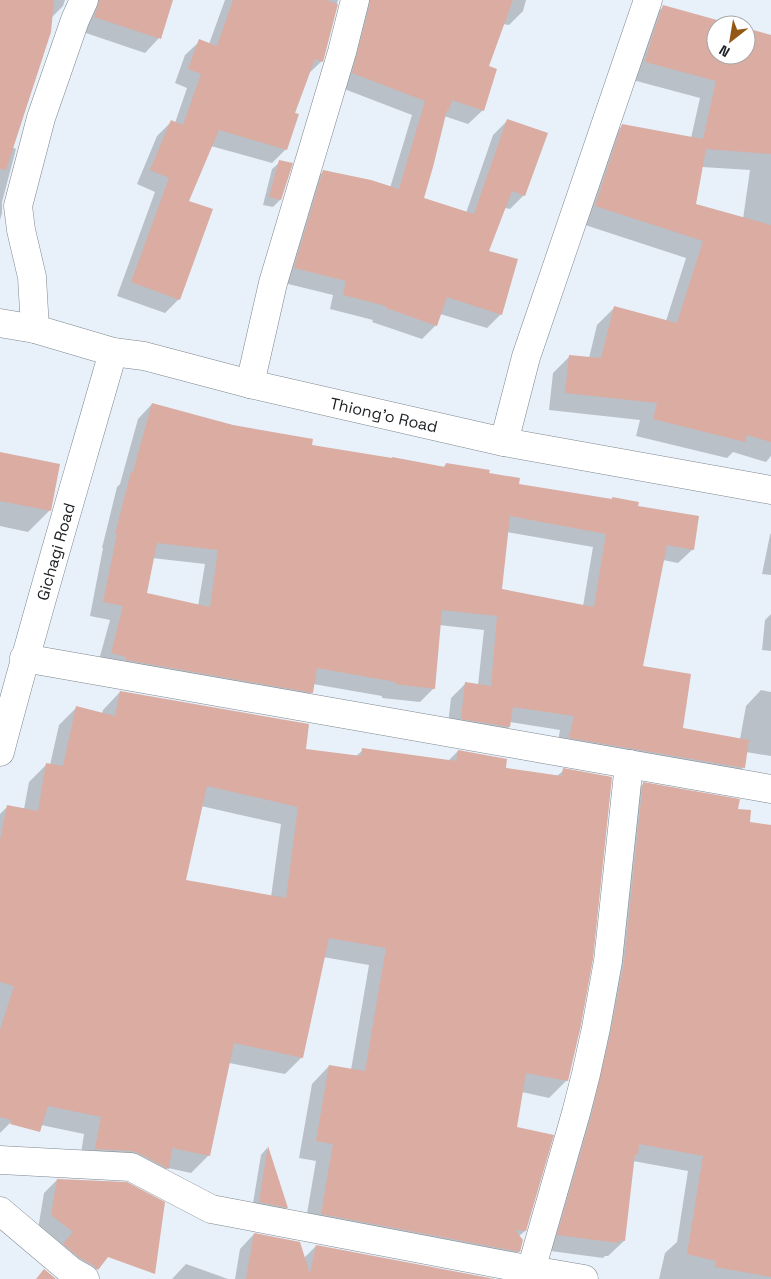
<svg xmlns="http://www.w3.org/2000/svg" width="771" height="1279" font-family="'Space Grotesk',sans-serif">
<rect width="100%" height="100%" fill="#e8f1fa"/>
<g fill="#0003" fill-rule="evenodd">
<polygon points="0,0 65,0 63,6 51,18 12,147 16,149 2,202 2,213 0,220"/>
<polygon points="76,0 172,0 159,38 145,53 80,31"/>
<polygon points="225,0 338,0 322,61 307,75 293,114 286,149 272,163 211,146 187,201 179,299 165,313 117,296 155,192 137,184 157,136 172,121 175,123 187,88 175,83 185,55 200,41 209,44"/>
<polygon points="347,0 526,0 523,11 509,25 503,24 488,67 483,110 468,124 444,116 422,199 466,213 493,135 507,121 524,195 510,209 505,208 488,251 501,314 487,328 440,314 436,325 422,339 372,322 373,320 330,309 333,295 280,282 309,185 324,171 390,188 412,115 339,87"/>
<path d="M663,7L730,25H716V55H746V29L771,36V456L766,462L733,452L727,458L636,436L640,420L549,410L553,373L570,356L589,358L597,325L614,308L666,321L686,258L579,223L605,143L622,126L691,138L700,98L629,79L646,24ZM702,167L750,170L743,219L695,205Z"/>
<polygon points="280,162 280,200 273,207 263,205 272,169"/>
<path d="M152,404L310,446L443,468L446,464L488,474L518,485L611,500L613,498L637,507L693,549L678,563L663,560L642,667L681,729L740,739L746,706L761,690L771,692V756L746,752L743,768L729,782L556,752L560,730L510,722L509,727L495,741L447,733L451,698L465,684L478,685L484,630L439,625L434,688L420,702L382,698V696L313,684L312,692L298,706L97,667L110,620L90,616L103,548H102L117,487L120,484L138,419ZM507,532L593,547L583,606L500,590ZM152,558L205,564L198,606L145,594Z"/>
<polygon points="0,453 58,465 49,511 28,532 0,526"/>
<polygon points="771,533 771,575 762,574 770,535"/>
<polygon points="771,614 771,651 762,650 765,620"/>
<path d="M120,692L304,750L355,757L363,750L448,761L458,751L504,769L557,776L564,770L567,1080L549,1098L522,1092L515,1128L525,1231L519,1236V1251L501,1269L304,1231L316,1161L299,1158L312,1084L329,1066L351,1070L369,965L323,957L302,1057L285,1074L229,1063L209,1155L191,1173L168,1168L151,1186L79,1167L84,1134L22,1121L26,1103L10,1123L0,1133V814L8,806L24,809L29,782L46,765H50L59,725L76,708L102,714L103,710ZM201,806L281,824L271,897L184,881Z"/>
<polygon points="643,784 737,810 748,823 771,826 771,1279 659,1279 665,1253 677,1242 688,1171 633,1161 624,1241 608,1256 605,1256 603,1258 543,1250 628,799"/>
<polygon points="267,1148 287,1208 280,1215 252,1209 261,1155"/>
<polygon points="57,1180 126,1233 97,1269 87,1279 38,1229 44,1193"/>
<polygon points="254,1234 304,1258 316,1246 468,1279 235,1279 240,1249"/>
<polygon points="186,1264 228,1279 172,1279"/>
</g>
<g fill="#daaca2" fill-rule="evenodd">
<polygon points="0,0 54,0 51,32 6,170 0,169"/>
<polygon points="99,0 173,0 161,39 94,17 98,6"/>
<polygon points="233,0 326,0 338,4 323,62 315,59 295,113 299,114 287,150 219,130 189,201 213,209 180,300 131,282 169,178 150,170 171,120 183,125 201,74 188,69 199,39 217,46"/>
<polygon points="370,0 513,0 489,66 497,69 484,111 452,100 449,110 447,110 433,167 424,198 474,214 507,119 548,133 525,196 512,191 489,251 518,259 502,315 447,297 437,326 386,308 386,306 343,295 346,281 294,268 323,170 371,180 399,189 425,101 352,73 370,4"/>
<polygon points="663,5 735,25 716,25 716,55 746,55 746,28 771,35 771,154 706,149 696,204 771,225 771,442 747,435 745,442 653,419 657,403 565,393 569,355 601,358 614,306 677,323 703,241 595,206 622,124 703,139 716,81 645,62 652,37"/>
<polygon points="279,160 293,163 281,200 269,197"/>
<path d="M152,403L233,425L313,439L312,445L392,458V457L445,467L446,463L490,470L489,473L520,478L519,484L612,499V497L639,502L638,506L699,516L694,550L667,545L643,666L691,674L683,728L749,740L745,768L569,738L574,716L513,707L510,727L461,719L465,682L491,686L497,616L442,610L435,689L395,684L396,682L317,668L313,693L126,660V657L111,653L123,606L103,602L117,534H115L131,472H133ZM510,516L606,534L594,607L502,589ZM157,543L218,550L210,607L147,593Z"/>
<polygon points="0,452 60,464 51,511 0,501"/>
<path d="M120,691L309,724L306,749L361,756L362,748L456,761L458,750L507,759L506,768L562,776L563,768L612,777L593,959L581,1025L568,1081L526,1073L517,1127L554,1135L526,1231L515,1230L523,1240L520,1252L321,1214L333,1144L316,1141L329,1065L365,1071L386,948L329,938L303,1058L234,1043L210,1156L172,1148L169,1169L138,1153L132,1151L95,1149L101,1117L48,1106L40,1132L10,1124L11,1120L0,1117V1030L14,986L0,982V840L7,805L38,811L46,763L63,766L76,706L115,716ZM207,786L298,807L286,898L186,880Z"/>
<polygon points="643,782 740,799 738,809 751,810 750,822 771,825 771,1277 715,1267 716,1261 687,1254 703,1156 639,1144 638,1155 635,1154 625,1241 620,1240 619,1243 557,1235 591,1117 611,1031 624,963"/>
<polygon points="268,1146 288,1208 259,1202"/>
<polygon points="57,1179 127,1182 165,1202 155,1274 108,1257 98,1270 93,1265 80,1258 63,1244 73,1232 51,1215"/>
<polygon points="254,1233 300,1242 310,1274 316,1245 495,1279 246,1279"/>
<polygon points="44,1269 56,1279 36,1279"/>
</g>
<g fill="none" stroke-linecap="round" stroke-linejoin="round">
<defs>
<g id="minor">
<path id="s1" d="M0,323L35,329L113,352L144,356L250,384L504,442L771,490"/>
<polyline points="35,329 32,277 21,230 18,206 41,118 75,20 84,0"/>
<polyline points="250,384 273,283 342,52 355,0"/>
<polyline points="504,442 526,357 648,0"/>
<polyline points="24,658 771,789"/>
<path id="s2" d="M0,752C35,618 75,485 113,352"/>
<polyline points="0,1160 131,1167 211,1209 531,1270 584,1279"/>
<polyline points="0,1211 71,1271 85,1279"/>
<polyline points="518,1279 531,1270 576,1113 586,1074 596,1028 608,961 629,764"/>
</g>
</defs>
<use href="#minor" stroke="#7e868d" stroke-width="29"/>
<use href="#minor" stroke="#fff" stroke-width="28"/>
</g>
<g text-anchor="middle" stroke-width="4" stroke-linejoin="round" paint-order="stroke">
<g font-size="16" fill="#202326" stroke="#fff">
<text dy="6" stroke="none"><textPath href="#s1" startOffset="395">Thiong'o Road</textPath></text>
<text dy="6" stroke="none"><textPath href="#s2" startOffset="208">Gichagi Road</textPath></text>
</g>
</g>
<g transform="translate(731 40) rotate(211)"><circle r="24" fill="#ffffff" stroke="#a6a7a8"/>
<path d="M0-4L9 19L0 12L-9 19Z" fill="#935816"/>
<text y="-8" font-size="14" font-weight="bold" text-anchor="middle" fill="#202326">N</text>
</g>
</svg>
